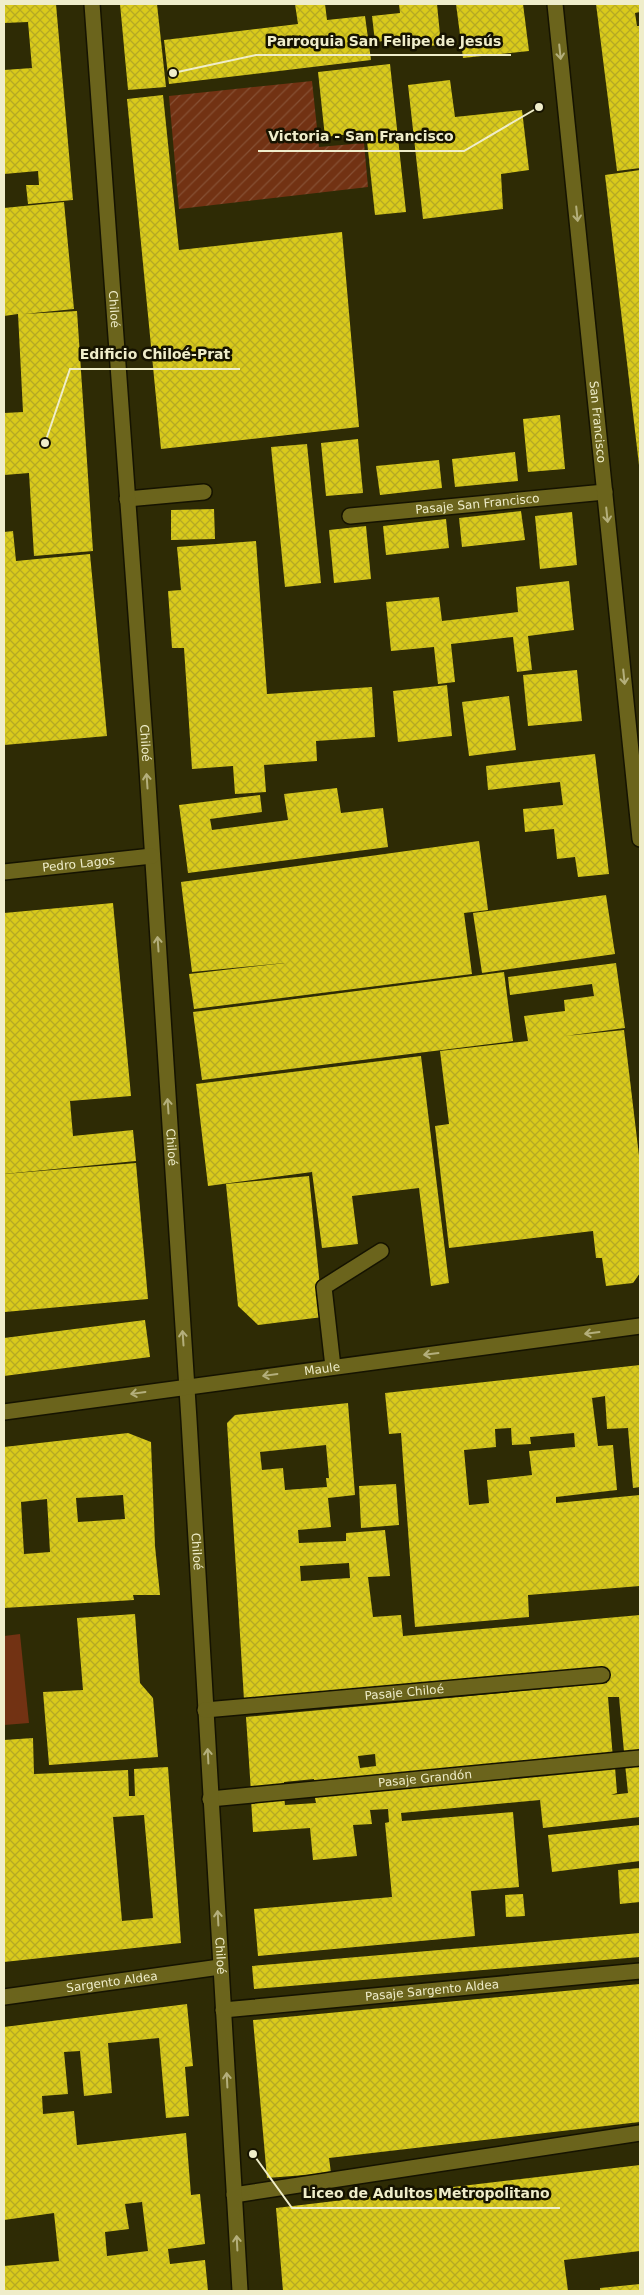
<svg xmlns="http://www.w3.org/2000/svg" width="644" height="2295" font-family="'DejaVu Sans',sans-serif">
<defs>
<pattern id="garden-furrows" width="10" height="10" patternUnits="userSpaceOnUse" patternTransform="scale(1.25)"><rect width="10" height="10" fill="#723213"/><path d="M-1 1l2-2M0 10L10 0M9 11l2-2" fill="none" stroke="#865034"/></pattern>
<pattern id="building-cross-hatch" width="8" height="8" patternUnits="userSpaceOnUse" patternTransform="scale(1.25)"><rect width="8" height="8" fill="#d9ca1b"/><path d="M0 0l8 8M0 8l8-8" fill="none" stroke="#b5a924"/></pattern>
</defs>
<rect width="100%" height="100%" fill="#2e2b05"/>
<polygon fill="#723213" points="20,1634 29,1723 4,1725 4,1636"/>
<polygon fill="url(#garden-furrows)" points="312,81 319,147 364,143 368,187 179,209 169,96"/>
<g fill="url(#building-cross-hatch)" fill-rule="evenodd">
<polygon points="4,4 56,4 73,200 28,204 26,185 39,185 38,171 4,174 4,70 32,68 28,22 4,23"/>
<polygon points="120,4 157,4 166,87 128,90"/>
<polygon points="295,4 325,4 327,20 365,16 371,60 169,84 164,40 298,24"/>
<polygon points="399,4 437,4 441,45 404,48 403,39 375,42 372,16 400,13"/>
<polygon points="456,4 523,4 529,51 463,58"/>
<polygon points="596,4 640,4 640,12 635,13 637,26 640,26 640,168 617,171"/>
<polygon points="390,64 406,212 375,215 366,132 325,137 318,72"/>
<polygon points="450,80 455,117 522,110 529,170 501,174 503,209 423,219 408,85"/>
<polygon points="163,95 179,250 342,232 359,427 161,449 127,99"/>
<polygon points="640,170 640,465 639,465 605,175"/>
<polygon points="64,202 74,309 24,314 77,311 93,551 34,556 29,473 4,475 4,413 23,412 18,314 4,316 4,208"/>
<polygon points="560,415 565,469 528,472 523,419"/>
<polygon points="358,439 363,493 326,496 321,443"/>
<polygon points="307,444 321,583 285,587 271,447"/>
<polygon points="515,452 518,481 455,487 452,459"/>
<polygon points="439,460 442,488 380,495 376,466"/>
<polygon points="214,509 215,539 171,540 171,510"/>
<polygon points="521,511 525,540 462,547 459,518"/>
<polygon points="572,512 577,565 540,569 535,516"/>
<polygon points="446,519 449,548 386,555 383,526"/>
<polygon points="366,526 371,579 334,583 329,530"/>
<polygon points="13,531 16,561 90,554 107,736 4,745 4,532"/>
<polygon points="256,541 267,694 372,687 375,737 316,741 317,761 264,765 266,792 235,794 233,766 192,769 184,648 172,648 168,591 181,590 177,547"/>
<polygon points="569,581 574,630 528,636 532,670 517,672 513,637 451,644 455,682 438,684 434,647 391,651 386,602 439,597 442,621 518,612 516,587"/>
<polygon points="577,670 582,721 528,726 523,675"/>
<polygon points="447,685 452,736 398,742 393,691"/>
<polygon points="509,696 516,750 469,756 462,702"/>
<polygon points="595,754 609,874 578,877 575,857 557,859 554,829 525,832 523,809 563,805 560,782 488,790 486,766"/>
<polygon points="337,788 341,813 383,808 388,847 188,873 179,805 260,795 262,812 210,819 212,830 288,820 284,794"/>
<polygon points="479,841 488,910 464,913 472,974 194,1009 189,974 285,963 192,972 181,882"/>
<polygon points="606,895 615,954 482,973 473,913"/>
<polygon points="113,903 131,1096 70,1101 73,1136 133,1130 136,1161 4,1174 4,913"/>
<polygon points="616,963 625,1028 565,1036 624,1030 640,1164 640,1273 633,1283 606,1286 602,1258 596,1258 593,1231 449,1248 435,1126 449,1124 440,1051 528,1041 524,1016 565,1011 564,1000 594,996 592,984 510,995 508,977"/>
<polygon points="504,972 513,1041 202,1080 193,1012"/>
<polygon points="421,1056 449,1283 431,1286 419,1188 352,1196 358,1244 322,1248 312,1172 208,1186 196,1084"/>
<polygon points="136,1163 148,1299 5,1312 4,1174"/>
<polygon points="309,1176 323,1317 258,1325 238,1306 226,1184"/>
<polygon points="145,1320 150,1357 4,1376 4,1338"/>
<path d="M640,1365V1487L633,1488L628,1428L607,1429L605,1396L599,1397L592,1398L598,1446L613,1445L617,1490L556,1497V1503L640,1495V1586L528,1595L529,1617L415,1627L401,1433L389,1434L385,1393ZM511,1428L512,1445L531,1444L530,1437L574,1433L575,1447L529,1451L532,1475L487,1480L489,1503L469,1505L464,1450L496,1447L495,1429Z"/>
<path d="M348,1403L355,1495L328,1498L331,1527L298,1530L299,1543L346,1541V1533L385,1530L390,1576L368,1577L373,1617L401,1615L403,1636L640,1615V1751L624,1752L619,1697H608L613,1759L315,1787L314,1779L284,1782V1788L251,1792L246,1717L607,1683L606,1668L244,1700L227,1423L235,1415ZM326,1445L329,1478H326L327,1487L285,1490L283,1468L262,1470L260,1452ZM349,1563L350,1578L301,1581L300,1566ZM375,1754L376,1766L360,1768L358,1756Z"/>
<path d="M128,1433L151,1442L155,1546L160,1595H133L134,1600L4,1608V1447ZM123,1495L125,1519L78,1522L76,1498ZM47,1499L50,1552L24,1554L21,1502Z"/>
<polygon points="396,1484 399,1525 361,1528 359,1486"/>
<polygon points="135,1614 140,1683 153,1698 158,1757 49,1765 43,1692 83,1690 77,1618"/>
<path d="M33,1738L34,1774L128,1770L129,1796H135L134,1769L168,1767L181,1943L4,1962V1740ZM144,1815L153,1918L122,1921L113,1817Z"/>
<polygon points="640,1762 640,1817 543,1828 540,1800 401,1813 402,1821 513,1812 519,1887 471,1891 475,1936 258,1956 254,1909 392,1897 385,1823 389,1822 388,1809 370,1810 372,1824 353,1825 357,1856 313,1860 310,1828 253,1832 251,1799 284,1796 285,1805 316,1803 314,1793 615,1767 617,1793 611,1795 628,1793 625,1764"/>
<polygon points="640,1825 640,1861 552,1872 548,1835"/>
<polygon points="640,1868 640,1902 620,1904 618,1870"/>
<polygon points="523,1894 525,1916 506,1917 505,1895"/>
<polygon points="640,1933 640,1957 254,1989 252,1966"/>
<polygon points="640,1984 640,2122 329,2158 331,2173 267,2178 253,2020"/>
<path d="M187,2004L193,2066L185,2067L189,2116L166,2118L159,2038L108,2043L112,2093L84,2096L80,2051L64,2052L68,2094L42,2096L43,2114L74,2111L77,2145L186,2133L191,2195L200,2194L205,2244L168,2249L170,2264L205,2260L208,2291H4V2266L59,2261L54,2213L4,2220V2027ZM142,2202L148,2251L107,2256L105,2232L129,2229L125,2204Z"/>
<polygon points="640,2165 640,2251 564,2260 568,2291 283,2291 276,2208"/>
<polygon points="640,2284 640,2291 600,2291 600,2288"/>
</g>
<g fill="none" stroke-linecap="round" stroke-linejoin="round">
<defs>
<g id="service">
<polyline points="127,499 204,492"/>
<polyline points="333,1367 324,1287 381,1251"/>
<polyline points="234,2195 640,2133"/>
</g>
<g id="pedestrian">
<path id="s1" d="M210,1799L640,1758"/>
<path id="s2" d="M223,2010L640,1971"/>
</g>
<g id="minor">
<path id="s3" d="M92,4L146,753L189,1420L240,2291"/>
<path id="s4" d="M350,516L605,492"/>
<path id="s5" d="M4,872L152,856"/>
<path id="s6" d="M205,1710L602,1675"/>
<path id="s7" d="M4,1997L220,1967"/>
</g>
<g id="tertiary">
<path id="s8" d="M4,1412L640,1326"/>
</g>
<g id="secondary">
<path id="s9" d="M555,4L640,839"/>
</g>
</defs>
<use href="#service" stroke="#151301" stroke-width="18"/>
<use href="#pedestrian" stroke="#151301" stroke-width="18"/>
<use href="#minor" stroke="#151301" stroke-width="18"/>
<use href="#tertiary" stroke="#151301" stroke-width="18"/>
<use href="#secondary" stroke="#151301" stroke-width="18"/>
<use href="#service" stroke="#6b641c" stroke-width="15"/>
<use href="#pedestrian" stroke="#6b641c" stroke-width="15"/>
<use href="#minor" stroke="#6b641c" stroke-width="15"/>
<use href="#tertiary" stroke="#6b641c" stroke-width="15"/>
<use href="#secondary" stroke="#6b641c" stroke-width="15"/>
</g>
<defs><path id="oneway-shaft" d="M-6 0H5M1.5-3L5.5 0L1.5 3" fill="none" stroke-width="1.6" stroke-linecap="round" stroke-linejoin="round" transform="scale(1.25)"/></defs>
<g stroke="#b4af7c">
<use href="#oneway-shaft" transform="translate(560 52) rotate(84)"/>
<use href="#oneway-shaft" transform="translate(577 214) rotate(84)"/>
<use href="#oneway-shaft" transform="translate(607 515) rotate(84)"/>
<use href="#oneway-shaft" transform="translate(624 677) rotate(84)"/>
<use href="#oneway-shaft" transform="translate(147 781) rotate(-94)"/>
<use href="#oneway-shaft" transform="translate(158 944) rotate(-94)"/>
<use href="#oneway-shaft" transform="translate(168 1106) rotate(-94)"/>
<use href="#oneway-shaft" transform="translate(592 1333) rotate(173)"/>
<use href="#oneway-shaft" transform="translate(183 1338) rotate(-94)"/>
<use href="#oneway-shaft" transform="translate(431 1354) rotate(173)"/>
<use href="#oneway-shaft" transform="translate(270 1375) rotate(172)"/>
<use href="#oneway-shaft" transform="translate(138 1393) rotate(172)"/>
<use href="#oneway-shaft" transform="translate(208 1756) rotate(-93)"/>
<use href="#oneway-shaft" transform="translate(218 1918) rotate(-93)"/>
<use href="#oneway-shaft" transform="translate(227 2080) rotate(-93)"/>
<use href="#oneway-shaft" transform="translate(237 2243) rotate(-93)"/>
</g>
<g text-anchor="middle" stroke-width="5" stroke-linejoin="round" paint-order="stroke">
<g font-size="12" fill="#efedca" stroke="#161300">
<text dy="4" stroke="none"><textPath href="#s3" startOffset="306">Chiloé</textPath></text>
<text dy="4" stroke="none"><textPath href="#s9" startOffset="420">San Francisco</textPath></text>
<text dy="4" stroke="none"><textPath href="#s4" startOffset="128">Pasaje San Francisco</textPath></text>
<text dy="4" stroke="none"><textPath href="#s3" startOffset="741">Chiloé</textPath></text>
<text dy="4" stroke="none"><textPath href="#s5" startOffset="75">Pedro Lagos</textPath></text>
<text dy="4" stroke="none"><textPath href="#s3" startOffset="1146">Chiloé</textPath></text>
<text dy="4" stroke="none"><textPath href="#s8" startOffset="321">Maule</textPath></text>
<text dy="4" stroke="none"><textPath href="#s3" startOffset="1551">Chiloé</textPath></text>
<text dy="4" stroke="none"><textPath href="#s6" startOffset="200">Pasaje Chiloé</textPath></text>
<text dy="4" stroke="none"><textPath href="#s1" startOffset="216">Pasaje Grandón</textPath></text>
<text dy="4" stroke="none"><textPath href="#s3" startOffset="1956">Chiloé</textPath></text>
<text dy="4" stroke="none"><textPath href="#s7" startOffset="109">Sargento Aldea</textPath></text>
<text dy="4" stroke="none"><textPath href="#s2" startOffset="210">Pasaje Sargento Aldea</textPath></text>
</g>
</g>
<path fill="none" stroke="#efedca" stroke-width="2" d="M173 73L256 55H511M539 107L464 151H258M45 443L70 369H240M253 2154L292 2208H560"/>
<g fill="#efedca" stroke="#161300" stroke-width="2">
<circle cx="173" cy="73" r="5"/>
<circle cx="539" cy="107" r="5"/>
<circle cx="45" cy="443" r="5"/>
<circle cx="253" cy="2154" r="5"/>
</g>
<g font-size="14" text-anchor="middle" font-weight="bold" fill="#efedca" stroke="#161300" stroke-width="5" stroke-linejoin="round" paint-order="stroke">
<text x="384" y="46">Parroquia San Felipe de Jesús</text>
<text x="361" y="141">Victoria - San Francisco</text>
<text x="155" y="359">Edificio Chiloé-Prat</text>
<text x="426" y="2198">Liceo de Adultos Metropolitano</text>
</g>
<rect width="644" height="2295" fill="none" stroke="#efedca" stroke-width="10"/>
</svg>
